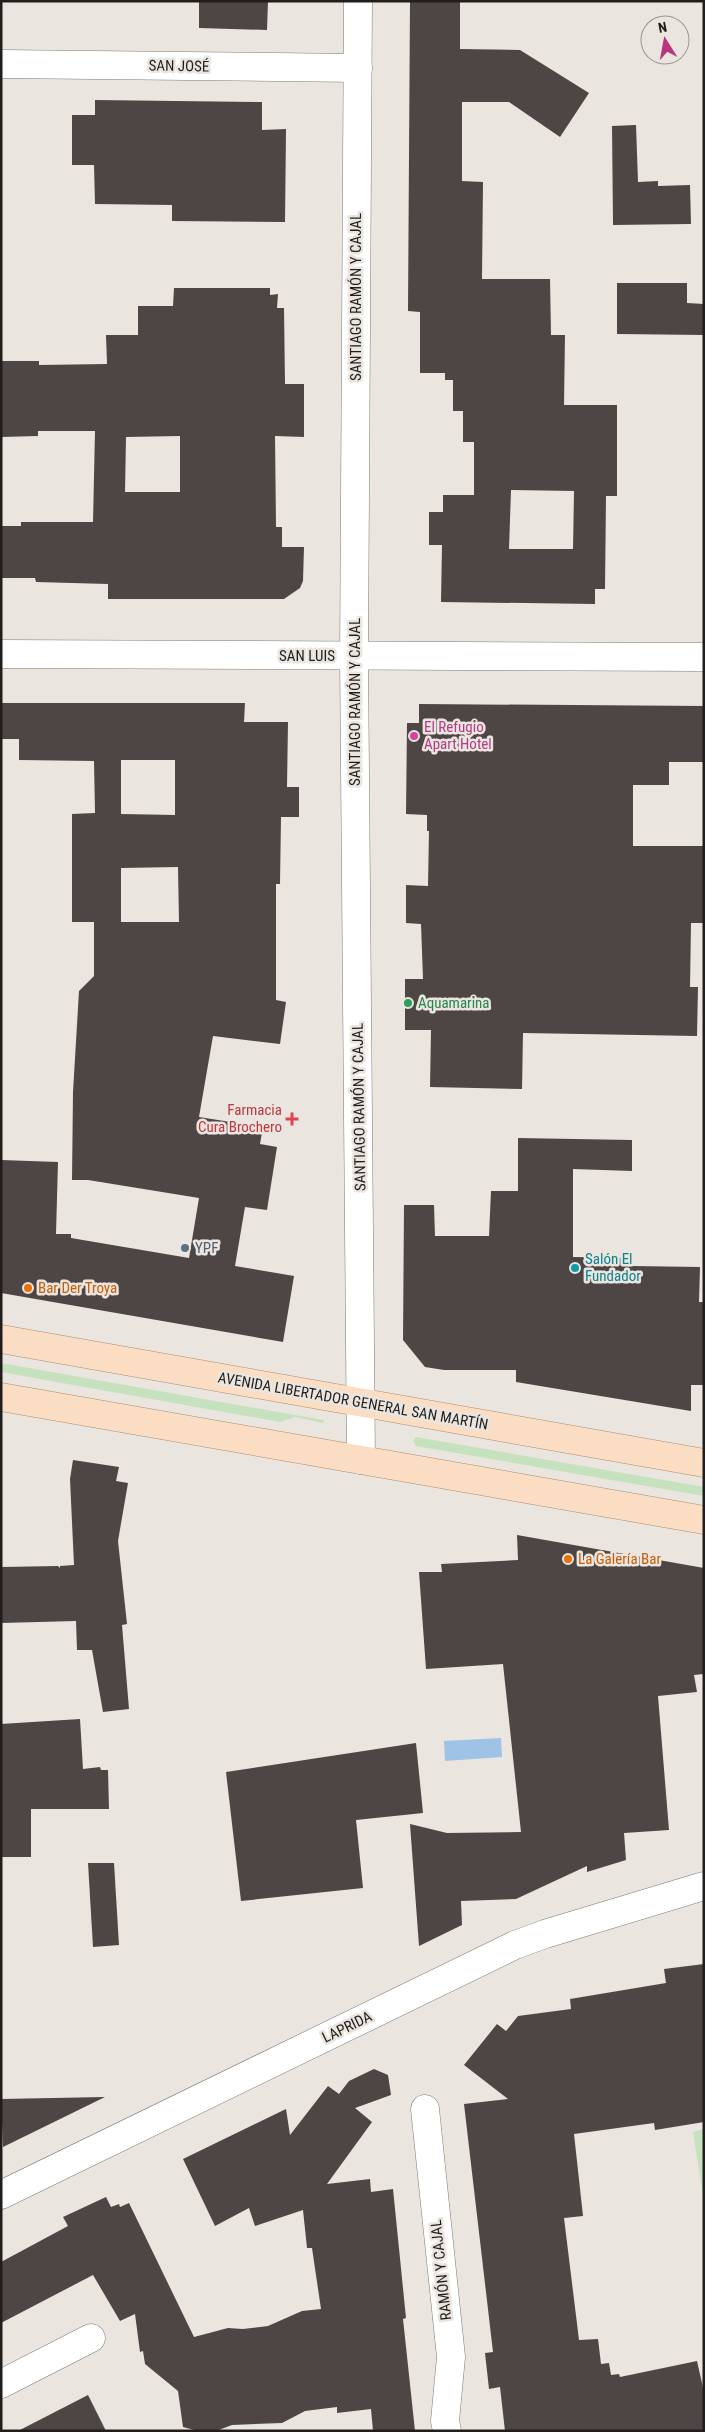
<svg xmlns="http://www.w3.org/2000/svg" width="705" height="2432" font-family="'Roboto Condensed',sans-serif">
<rect width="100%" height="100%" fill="#ebe5e0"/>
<g fill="#c5e1bd">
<polygon points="1,1363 323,1420 324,1420 323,1423 295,1417 280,1422 1,1372"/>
<polygon points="416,1437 704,1487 704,1496 416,1446 413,1441"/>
<polygon points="704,2129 704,2201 693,2132"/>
</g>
<polygon fill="#9ec3e6" points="501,1738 502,1757 445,1761 444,1741"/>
<g fill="#4d4644" fill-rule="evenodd">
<polygon points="199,1 268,1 267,30 199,28"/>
<path d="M410,1H460V49L520,50L589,93L560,137L509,102H462V181L483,182L482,279H550L551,335H565L564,405H617V496H606L605,589H595V604L441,602L442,545H429V512H443V495H474V442H463V411H453V380H445V373H420V312L408,311ZM511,490L574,491L573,549H509Z"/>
<polygon points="95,100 262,102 262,130 286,129 285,222 172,221 172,205 95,204 94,165 72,165 72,115 95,115"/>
<polygon points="636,125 638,182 658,181 658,186 690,185 691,224 613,225 612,126"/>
<polygon points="617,283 687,283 687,303 704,304 704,335 617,334"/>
<path d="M174,288H270V295L278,294L277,308H284L285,384H304V437L275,436L276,527H282V547H304L303,581L300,588L284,599H108V584L36,582L35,578H1V526H21V522H93L95,431H38V436L1,437V361H39V365L107,364L106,335H138V306H173ZM180,436V492H125L126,437Z"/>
<path d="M1,703H245L244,722H288L287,787H299V817H281L280,884H276V1000L286,1002L280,1044L213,1036L199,1117L263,1127L260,1144L277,1147L267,1210L245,1207L235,1266L294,1276L283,1342L1,1293V1160L58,1162L56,1234H71V1238L189,1258L199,1198L88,1180H72L73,1092L79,991L94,976V922H72V814L95,813L94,761L19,760V739H1ZM121,760H175V815L121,814ZM178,867L179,922H121V868Z"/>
<polygon points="419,704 704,706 704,762 669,762 669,785 633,785 633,846 704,846 704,923 691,923 690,987 698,987 697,1036 523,1033 522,1089 430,1087 431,1030 405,1030 405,979 423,979 421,924 406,923 406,885 428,886 429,831 427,831 427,815 406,814 407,723 419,723"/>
<polygon points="518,1138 632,1140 632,1171 573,1169 573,1257 632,1258 632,1266 700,1267 699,1302 704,1302 704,1385 691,1385 691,1411 516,1382 516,1370 444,1370 425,1367 403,1340 404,1205 434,1205 435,1236 489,1236 491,1191 518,1191"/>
<polygon points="73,1460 119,1467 116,1481 128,1483 118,1541 127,1624 122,1625 129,1709 103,1712 92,1650 77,1650 76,1621 1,1623 1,1567 58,1566 60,1568 60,1566 74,1565 70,1479"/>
<polygon points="517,1535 704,1568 704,1674 694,1675 697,1692 658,1696 669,1830 624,1833 626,1860 587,1872 587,1866 516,1899 461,1901 462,1925 419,1946 410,1824 447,1833 521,1832 503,1664 426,1669 419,1572 442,1572 441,1564 518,1560"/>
<polygon points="80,1719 83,1769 100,1767 101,1770 108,1770 109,1809 31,1809 31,1857 1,1857 1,1724"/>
<polygon points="416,1743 423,1813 356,1820 363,1888 241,1901 226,1772"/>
<polygon points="88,1863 114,1863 119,1945 93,1947"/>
<polygon points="704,1964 704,2122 655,2130 654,2123 574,2134 583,2216 564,2218 579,2340 598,2339 601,2364 609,2363 611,2375 619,2374 620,2377 697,2361 704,2392 704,2431 505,2431 500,2387 489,2389 485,2353 493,2352 464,2104 508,2099 464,2065 497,2024 506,2031 518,2016 571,2009 570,1999 666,1983 664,1969"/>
<polygon points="374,2069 388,2075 391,2095 355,2108 372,2122 327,2184 370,2179 371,2192 393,2189 406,2318 403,2319 415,2431 373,2431 371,2409 337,2413 337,2407 305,2411 282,2423 232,2425 216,2431 198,2431 183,2427 178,2391 145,2364 143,2351 140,2352 135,2314 120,2321 93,2275 1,2323 1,2262 68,2226 63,2217 106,2197 111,2207 119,2204 120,2207 129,2203 194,2337 228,2328 243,2329 268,2326 302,2311 321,2309 312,2248 307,2248 303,2210 255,2226 249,2208 215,2226 183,2159 286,2109 290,2135 328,2086 339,2094 349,2081"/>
<polygon points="105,2097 3,2147 1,2099"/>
<polygon points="88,2395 106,2431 18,2431"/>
</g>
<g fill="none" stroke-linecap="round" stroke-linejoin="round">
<defs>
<g id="minor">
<polyline points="358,1 354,657 361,1460"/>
<polyline points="1,64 358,68"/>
<polyline points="1,654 704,657"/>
<polyline points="425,2109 451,2357 445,2421 447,2431"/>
<polyline points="1,2195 515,1945 545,1934 704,1886"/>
<polyline points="1,2384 91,2338"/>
</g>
<g id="primary">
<polyline points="1,1339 704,1463"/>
<polyline points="1,1397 704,1520"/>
</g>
</defs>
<use href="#minor" stroke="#7f7975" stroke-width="29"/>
<use href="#primary" stroke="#ac8c6f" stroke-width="29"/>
<use href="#minor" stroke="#fff" stroke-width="28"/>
<use href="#primary" stroke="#faddc3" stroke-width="28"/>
</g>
<circle fill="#d1479c" stroke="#ebe5e0" stroke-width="2" cx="414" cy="736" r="5"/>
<circle fill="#2e9e5b" stroke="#ebe5e0" stroke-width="2" cx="408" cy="1003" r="5"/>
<path fill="#e0444e" stroke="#ebe5e0" stroke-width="2" d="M289.5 1111.5h5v5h5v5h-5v5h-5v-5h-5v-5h5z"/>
<circle fill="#5c6f8a" stroke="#ebe5e0" stroke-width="2" cx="185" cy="1248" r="5"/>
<circle fill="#0f9aa8" stroke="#ebe5e0" stroke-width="2" cx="575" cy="1268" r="5"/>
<g fill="#e8710a" stroke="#ebe5e0" stroke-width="2">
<circle cx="28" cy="1288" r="5"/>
<circle cx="568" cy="1559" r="5"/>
</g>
<g text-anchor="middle" stroke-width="5" stroke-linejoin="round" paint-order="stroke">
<g font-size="15" fill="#201e1c" stroke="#ebe5e0">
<text transform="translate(179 66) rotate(1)" y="5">SAN JOSÉ</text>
<text transform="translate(356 297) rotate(-90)" y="5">SANTIAGO RAMÓN Y CAJAL</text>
<text x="307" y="661">SAN LUIS</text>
<text transform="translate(355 702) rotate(-90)" y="5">SANTIAGO RAMÓN Y CAJAL</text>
<text transform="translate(359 1107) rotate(-91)" y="5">SANTIAGO RAMÓN Y CAJAL</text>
<text transform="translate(353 1401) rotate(10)" y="5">AVENIDA LIBERTADOR GENERAL SAN MARTÍN</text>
<text transform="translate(347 2027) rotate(-26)" y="5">LAPRIDA</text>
<text transform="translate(441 2270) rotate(-96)" y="5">RAMÓN Y CAJAL</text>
</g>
<g font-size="15" fill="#b23c85" stroke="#ebe5e0" text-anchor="start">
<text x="424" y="732">El Refugio<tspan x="424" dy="17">Apart Hotel</tspan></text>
</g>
<g font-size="15" fill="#27864d" stroke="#ebe5e0" text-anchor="start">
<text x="418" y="1008">Aquamarina</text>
</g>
<g font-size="15" fill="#be3a42" stroke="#ebe5e0" text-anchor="end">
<text x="282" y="1115">Farmacia<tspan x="282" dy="17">Cura Brochero</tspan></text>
</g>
<g font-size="15" fill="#4e5e75" stroke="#ebe5e0" text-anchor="start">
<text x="195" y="1253">YPF</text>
</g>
<g font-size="15" fill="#0d838f" stroke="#ebe5e0" text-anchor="start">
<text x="585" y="1264">Salón El<tspan x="585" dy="17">Fundador</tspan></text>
</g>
<g font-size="15" fill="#c56008" stroke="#ebe5e0" text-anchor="start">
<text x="38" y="1293">Bar Der Troya</text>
<text x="578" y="1564">La Galería Bar</text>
</g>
</g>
<rect width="705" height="2432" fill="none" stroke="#201e1c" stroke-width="5"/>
<g transform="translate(665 40) rotate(349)"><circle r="24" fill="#ebe5e0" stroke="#9a9592"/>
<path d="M0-4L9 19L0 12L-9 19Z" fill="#b8367d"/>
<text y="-8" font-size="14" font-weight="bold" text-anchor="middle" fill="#201e1c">N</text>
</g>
</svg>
